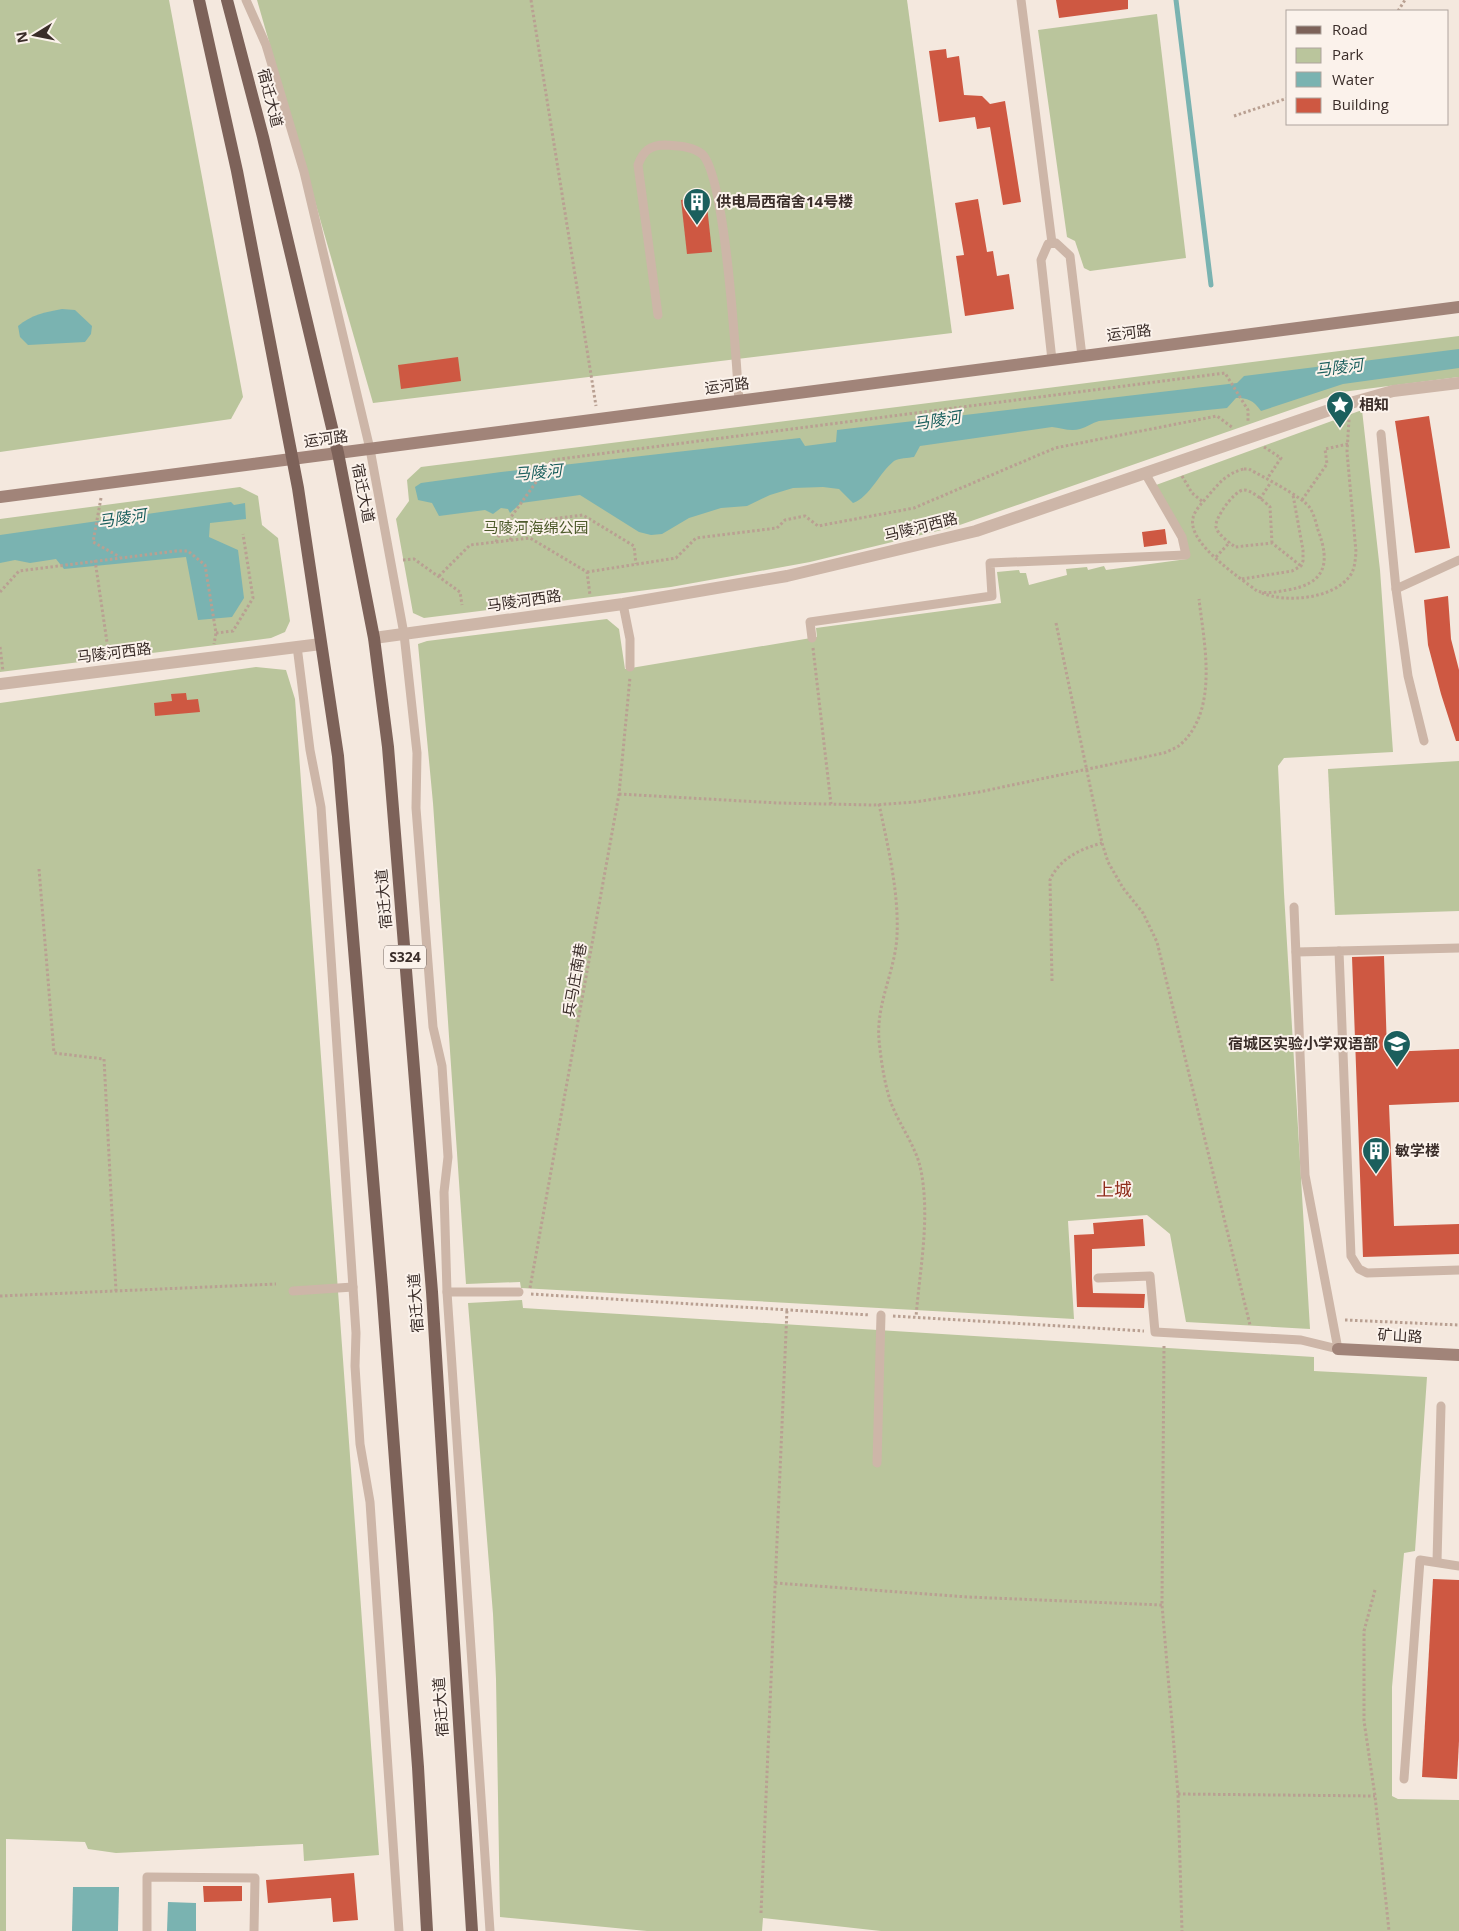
<svg xmlns="http://www.w3.org/2000/svg" width="1459" height="1931" font-family="'Open Sans','Noto Sans SC',sans-serif">
<rect width="100%" height="100%" fill="#f4e8de"/>
<g fill="#bac59c">
<polygon points="0,0 169,0 243,397 231,419 0,452"/>
<polygon points="257,0 907,0 952,333 373,403"/>
<polygon points="1157,14 1186,258 1090,271 1084,268 1075,241 1067,237 1038,30"/>
<polygon points="1459,336 1459,377 1342,392 954,527 810,562 671,587 424,618 413,613 396,519 409,501 407,480 421,467"/>
<polygon points="1362,410 1380,570 1393,752 1284,758 1278,766 1284,893 1310,1329 1186,1322 1170,1234 1147,1215 1068,1221 1074,1319 521,1288 520,1282 466,1284 433,803 418,644 427,641 607,619 619,629 625,669 817,637 816,628 1001,603 997,572 1019,570 1020,573 1026,573 1029,585 1067,575 1066,569 1087,567 1088,570 1104,566 1106,570 1187,559 1156,485"/>
<polygon points="240,487 258,496 262,525 278,538 290,621 285,632 271,638 0,672 0,519"/>
<polygon points="256,667 286,670 295,699 379,1855 304,1861 303,1844 116,1853 88,1849 85,1842 6,1839 6,1931 0,1931 0,703"/>
<polygon points="1459,761 1459,911 1335,915 1328,769"/>
<polygon points="522,1300 523,1308 1314,1357 1314,1371 1427,1377 1415,1551 1404,1553 1392,1687 1392,1796 1398,1799 1459,1800 1459,1931 881,1931 763,1918 762,1931 647,1931 500,1917 496,1679 493,1614 468,1303"/>
</g>
<g fill="#7ab3b1">
<path d="M62,309L75,310L92,326L91,334L85,342L28,345L20,337L18,326C31,315 45,312 62,309Z"/>
<path d="M1459,349V368L1343,384L1261,411C1253,400 1248,398 1236,398L1227,408L1099,421C1092,423 1087,427 1080,429C1071,432 1061,428 1052,427L920,446L914,457C908,458 899,458 894,461C879,473 870,497 853,503L839,489L823,487L793,488L770,495L747,506L721,508L689,518L662,534L651,535L639,532L580,495L521,503L510,513L508,509L501,508L493,514L485,510L439,516L432,503L418,500L415,487L421,483L501,472L800,438L805,446L836,442L837,430L1237,383L1244,376Z"/>
<polygon points="231,502 234,505 245,503 246,519 210,523 209,537 238,550 244,598 232,617 198,620 186,557 64,569 56,559 30,563 15,560 0,563 0,535"/>
<polygon points="73,1887 119,1887 118,1931 72,1931"/>
<polygon points="168,1902 196,1903 196,1931 167,1931"/>
</g>
<g fill="none" stroke-linecap="round" stroke-linejoin="round">
<polyline stroke="#7ab3b1" stroke-width="5" points="1176,0 1211,285"/>
</g>
<g fill="#ce5842">
<polygon points="1056,0 1128,0 1128,9 1059,18"/>
<polygon points="946,49 947,58 959,56 964,95 982,96 990,104 1005,101 1021,202 1003,205 990,127 977,129 975,117 939,122 929,51"/>
<polygon points="706,197 712,252 687,254 681,200"/>
<polygon points="978,199 987,252 993,251 997,276 1009,274 1014,309 965,316 956,256 964,255 955,203"/>
<polygon points="458,357 461,381 401,389 398,365"/>
<polygon points="1429,416 1450,548 1415,553 1395,421"/>
<polygon points="1165,529 1167,544 1144,547 1142,532"/>
<polygon points="1448,596 1451,639 1459,670 1459,741 1456,741 1441,694 1428,645 1424,600"/>
<polygon points="186,693 187,700 198,699 200,712 155,716 154,703 172,701 171,694"/>
<polygon points="1384,956 1387,1052 1459,1049 1459,1102 1389,1105 1394,1226 1459,1224 1459,1254 1363,1257 1352,957"/>
<polygon points="1143,1219 1145,1246 1092,1249 1092,1278 1093,1293 1145,1294 1144,1308 1077,1307 1074,1235 1094,1234 1093,1223"/>
<polygon points="1433,1579 1459,1580 1459,1741 1457,1779 1422,1777"/>
<polygon points="354,1873 358,1920 333,1922 331,1898 268,1903 266,1880"/>
<polygon points="203,1886 242,1886 242,1901 204,1902"/>
</g>
<g fill="none" stroke-linecap="round" stroke-linejoin="round">
<g stroke="#b9a092" stroke-width="3" stroke-dasharray="2.5 2.5" stroke-linecap="butt">
<polyline points="531,0 596,406"/>
<polyline points="1398,11 1405,0"/>
<polyline points="1234,116 1288,98"/>
<polyline points="1264,447 1281,458 1267,479"/>
<path d="M1244,469H1249C1263,477 1303,497 1310,508C1314,514 1316,523 1318,530C1331,564 1325,584 1287,590C1277,592 1266,594 1257,591C1239,577 1187,543 1193,518C1194,511 1203,502 1208,496C1219,483 1227,473 1244,469Z"/>
<polyline points="1182,476 1192,493 1203,502"/>
<polyline points="101,498 93,542 120,557"/>
<polyline points="1260,499 1271,482"/>
<polyline points="1302,500 1327,464 1325,449 1348,444"/>
<polyline points="510,540 520,523 583,515 634,546 636,564"/>
<polyline points="496,542 501,531 552,460 1225,373 1248,410 1248,422"/>
<path d="M1272,543L1270,507C1265,502 1251,489 1243,490C1234,491 1214,519 1216,527C1218,535 1229,542 1235,547L1272,543L1301,566"/>
<polyline points="1216,557 1230,542"/>
<polyline points="95,560 109,656"/>
<polyline points="403,560 414,559 460,592 462,605"/>
<polyline points="587,572 676,558 696,538 777,528 785,520 805,516 818,526 914,508 1055,448 1217,416 1233,428"/>
<polyline points="439,576 470,545 530,538 587,572 590,595"/>
<polyline points="1242,579 1292,571 1301,566 1303,561 1303,550 1293,495"/>
<polyline points="0,592 19,571 176,551 188,551 205,565 216,633 214,644"/>
<path d="M1262,593C1285,603 1332,599 1349,577C1355,570 1355,561 1356,552L1347,452L1349,419"/>
<polyline points="1056,623 1102,843 1108,862 1123,888 1143,913 1157,942 1250,1325"/>
<polyline points="216,633 233,631 253,598 243,534"/>
<polyline points="0,647 3,671"/>
<polyline points="813,648 831,804"/>
<path d="M619,794L778,803L874,805L915,802L979,792L1164,753C1170,750 1177,748 1181,744C1219,709 1204,643 1199,599"/>
<path d="M879,804C888,847 899,892 897,936C895,972 876,1003 879,1040C881,1060 884,1081 890,1100C898,1123 914,1143 920,1166C931,1215 920,1267 916,1317"/>
<polyline points="39,869 54,1053 104,1059 116,1291"/>
<path d="M1052,981L1050,880C1059,859 1080,849 1102,843"/>
<polyline points="530,1288 619,794 630,677"/>
<polyline points="531,1294 870,1315"/>
<polyline points="0,1296 276,1284"/>
<polyline points="893,1316 1144,1331"/>
<polyline points="1345,1320 1459,1325"/>
<polyline points="1164,1346 1162,1605 1178,1794 1182,1931"/>
<polyline points="775,1583 968,1597 1162,1605"/>
<polyline points="1375,1590 1364,1631 1364,1721 1375,1796 1389,1931"/>
<polyline points="1178,1794 1375,1796"/>
<polyline points="761,1913 787,1309"/>
</g>
<g stroke="#cdb6a8" stroke-width="9">
<polyline points="246,0 266,45 304,172 370,449 404,634 417,753 416,808 433,1027 442,1066 448,1157 444,1192 447,1292 490,1931"/>
<polyline points="1021,0 1052,243"/>
<path d="M658,315L638,165C643,151 650,145 665,145C678,146 692,146 702,154C726,176 736,361 739,401"/>
<polyline points="1052,360 1041,260 1048,244 1056,243 1070,256 1082,356"/>
<polyline points="1381,434 1396,589 1408,676 1424,741"/>
<polyline points="1396,589 1459,560"/>
<polyline points="623,604 630,639 630,667"/>
<polyline points="812,638 810,622 992,596 990,563 1186,555 1182,537 1145,473"/>
<polyline points="297,646 310,750 321,807 356,1333 355,1366 360,1444 370,1502 399,1931"/>
<polyline points="1459,948 1339,951 1351,1256 1359,1269 1367,1273 1459,1270"/>
<polyline points="1296,952 1339,951"/>
<polyline points="1098,1278 1150,1276 1155,1332 1301,1340 1338,1349 1305,1175 1294,907"/>
<polyline points="293,1291 353,1287"/>
<polyline points="447,1292 519,1292"/>
<polyline points="877,1463 881,1315"/>
<polyline points="1437,1562 1441,1406"/>
<polyline points="1404,1779 1420,1560 1459,1566"/>
<polyline points="147,1931 147,1877 255,1878 254,1931"/>
</g>
<g stroke="#cdb6a8" stroke-width="12">
<polyline points="374,638 623,604 787,576 976,531 1347,404 1393,391 1459,383"/>
<polyline points="0,684 321,644"/>
</g>
<g stroke="#a18479" stroke-width="12">
<polyline points="0,497 1459,307"/>
<polyline points="1338,1349 1459,1355"/>
</g>
<g stroke="#7d6259" stroke-width="12">
<polyline points="199,0 237,171 298,488 338,756 382,1287 418,1767 427,1931"/>
<polyline points="227,0 263,137 338,453 374,638 388,747 432,1292 472,1931"/>
</g>
</g>
<defs>
<symbol id="building-pin" viewBox="-11 -11 22 30"><path d="M0 17L-7.5 6A9.5 9.5 0 1 1 7.5 6Z" fill="#1b5f5d" stroke="#fbf2eb"/><path d="M-4-6H4V6H1V3H-1V6H-4ZM-2.5-4.3h1.7v1.8h-1.7ZM.8-4.3h1.7v1.8H.8ZM-2.5-1h1.7V.8h-1.7ZM.8-1h1.7V.8H.8Z" fill="#fff"/></symbol>
<symbol id="sight-pin" viewBox="-11 -11 22 30"><path d="M0 17L-7.5 6A9.5 9.5 0 1 1 7.5 6Z" fill="#1b5f5d" stroke="#fbf2eb"/><path d="M0-6L1.8-2.2L6-1.7L2.9 1.2L3.7 5.4L0 3.3L-3.7 5.4L-2.9 1.2L-6-1.7L-1.8-2.2Z" fill="#fff"/></symbol>
<symbol id="school-pin" viewBox="-11 -11 22 30"><path d="M0 17L-7.5 6A9.5 9.5 0 1 1 7.5 6Z" fill="#1b5f5d" stroke="#fbf2eb"/><path d="M0-5L7-2L0 1L-7-2ZM-4 1L0 2.5L4 1V4Q0 6-4 4Z" fill="#fff"/></symbol>
</defs>
<g fill-rule="evenodd">
<use href="#building-pin" x="681" y="186" width="32" height="43"/>
<use href="#sight-pin" x="1324" y="389" width="32" height="43"/>
<use href="#school-pin" x="1381" y="1028" width="32" height="43"/>
<use href="#building-pin" x="1360" y="1135" width="32" height="43"/>
</g>
<g text-anchor="middle" stroke-width="4" stroke-linejoin="round" paint-order="stroke">
<rect fill="#fbf2eb" stroke="#746863" stroke-width="1" x="384" y="945.5" width="42" height="23" rx="4"/>
<g font-size="14" font-weight="bold" fill="#3a2d29">
<text x="405" y="962">S324</text>
</g>
<g font-size="15" fill="#3a2d29" stroke="#fbf2eb">
<text transform="translate(270 98) rotate(76)" y="5">宿迁大道</text>
<text transform="translate(1129 333) rotate(-7)" y="5">运河路</text>
<text transform="translate(727 386) rotate(-7)" y="5">运河路</text>
<text transform="translate(326 439) rotate(-8)" y="5">运河路</text>
<text transform="translate(363 493) rotate(79)" y="5">宿迁大道</text>
<text transform="translate(921 527) rotate(-14)" y="5">马陵河西路</text>
<text transform="translate(524 601) rotate(-8)" y="5">马陵河西路</text>
<text transform="translate(114 653) rotate(-7)" y="5">马陵河西路</text>
<text transform="translate(384 899) rotate(-95)" y="5">宿迁大道</text>
<text transform="translate(575 980) rotate(-80)" y="5">兵马庄南巷</text>
<text transform="translate(416 1303) rotate(-94)" y="5">宿迁大道</text>
<text transform="translate(1400 1336) rotate(3)" y="5">矿山路</text>
<text transform="translate(441 1707) rotate(-94)" y="5">宿迁大道</text>
</g>
<g font-size="15" font-weight="bold" fill="#3a2d29" stroke="#fbf2eb" text-anchor="start">
<text x="716" y="207">供电局西宿舍14号楼</text>
<text x="1359" y="410">相知</text>
<text x="1378" y="1049" text-anchor="end">宿城区实验小学双语部</text>
<text x="1395" y="1156">敏学楼</text>
</g>
<g font-size="15" fill="#4d5a2b" stroke="#fbf2eb">
<text x="536" y="533">马陵河海绵公园</text>
</g>
<g font-size="16" font-style="italic" fill="#1b5f5d" stroke="#fbf2eb">
<text transform="translate(1339 367) rotate(-7)" y="6">马陵河</text>
<text transform="translate(937 420) rotate(-9)" y="6">马陵河</text>
<text transform="translate(538 472) rotate(-5)" y="6">马陵河</text>
<text transform="translate(122 518) rotate(-8)" y="6">马陵河</text>
</g>
<g font-size="18" fill="#8f2e1c" stroke="#fbf2eb">
<text x="1114" y="1196">上城</text>
</g>
</g>
<rect x="1286" y="10" width="162" height="115" fill="#fbf2eb" stroke="#aea39d"/>
<rect x="1296" y="26" width="25" height="8" fill="#7d6259" stroke="#aea39d"/>
<text x="1332" y="35" font-size="15" fill="#3a2d29">Road</text>
<rect x="1296" y="48" width="25" height="15" fill="#bac59c" stroke="#aea39d"/>
<text x="1332" y="60" font-size="15" fill="#3a2d29">Park</text>
<rect x="1296" y="72" width="25" height="15" fill="#7ab3b1" stroke="#aea39d"/>
<text x="1332" y="85" font-size="15" fill="#3a2d29">Water</text>
<rect x="1296" y="98" width="25" height="15" fill="#ce5842" stroke="#aea39d"/>
<text x="1332" y="110" font-size="15" fill="#3a2d29">Building</text>
<g transform="translate(35 35) rotate(260)" stroke="#fbf2eb" stroke-width="4" paint-order="stroke">
<path d="M0-4L9 19L0 12L-9 19Z" fill="#3a2d29"/>
<text y="-8" font-size="14" font-weight="bold" text-anchor="middle" fill="#3a2d29">N</text>
</g>
</svg>
